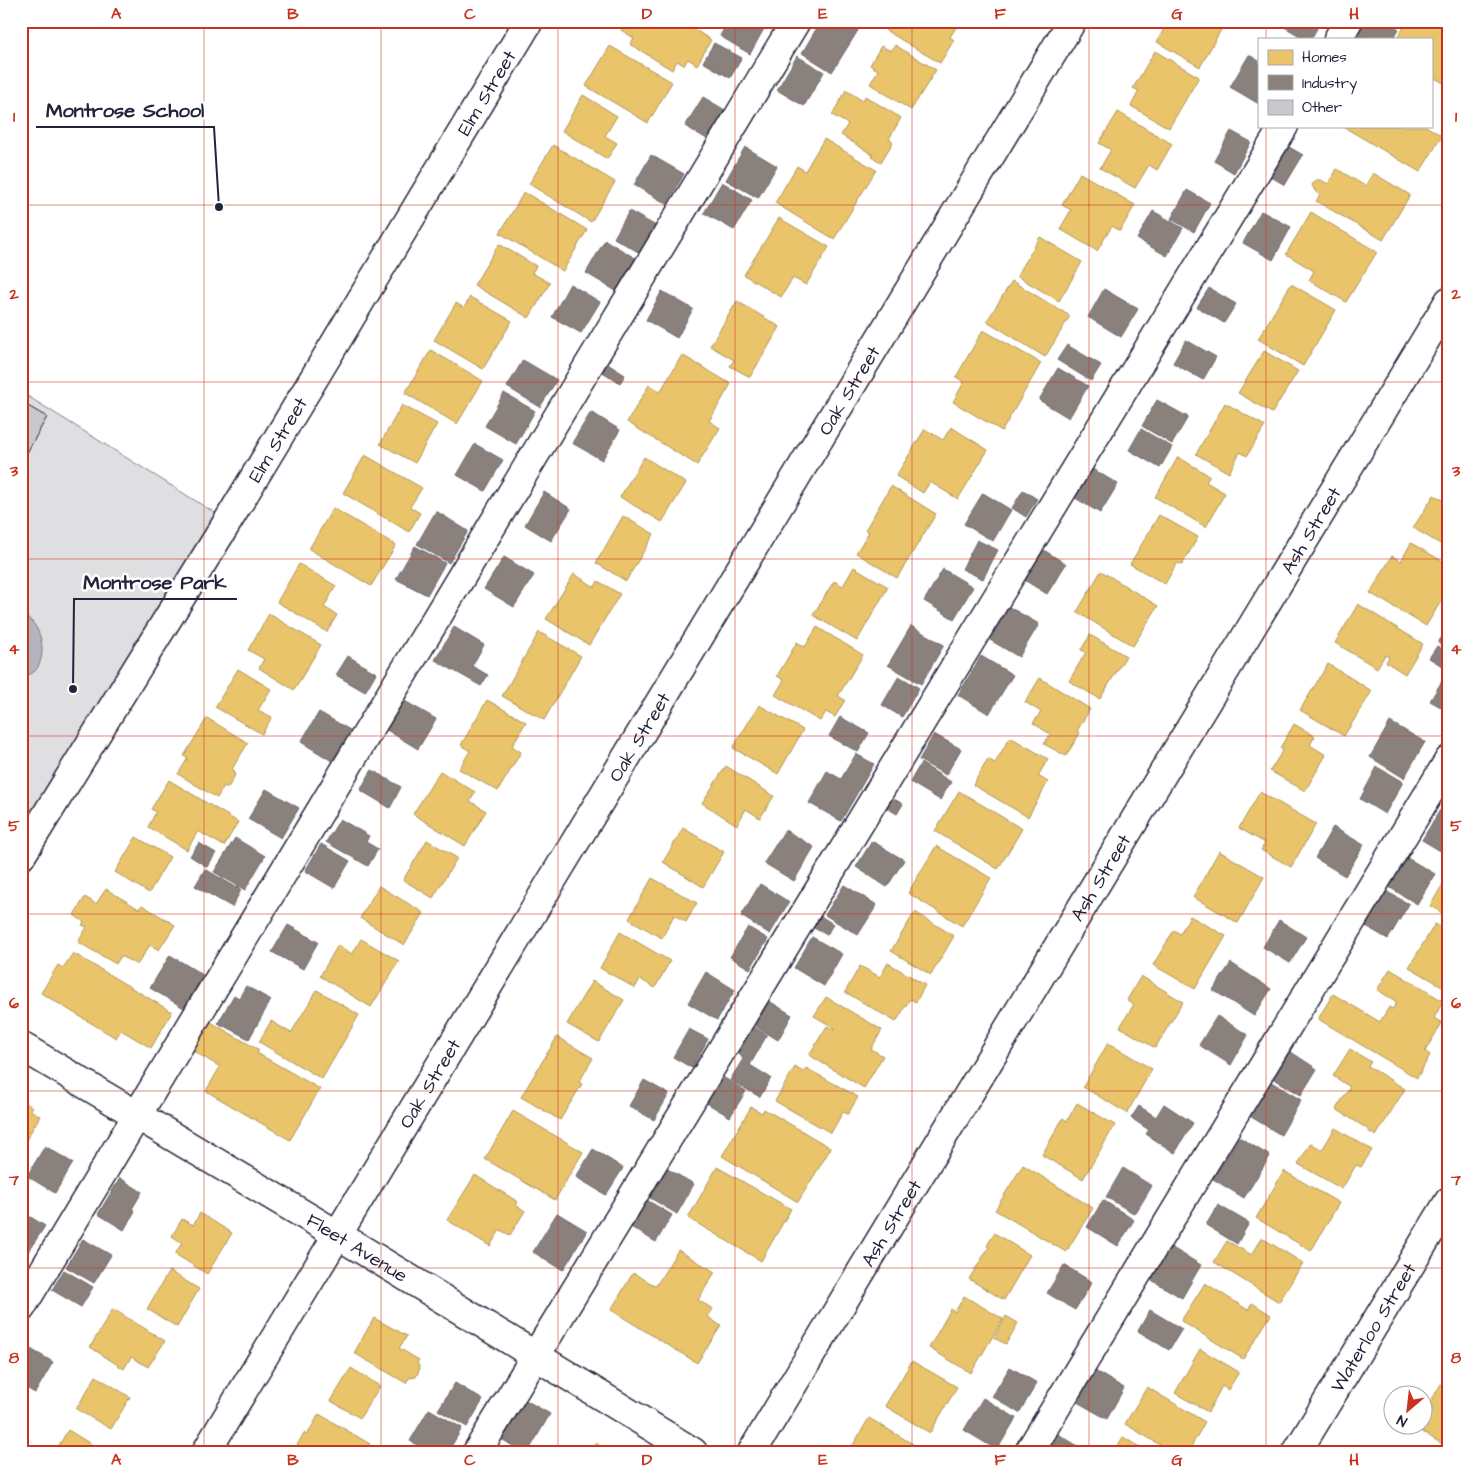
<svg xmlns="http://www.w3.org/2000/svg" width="1470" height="1473" font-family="'Architects Daughter',sans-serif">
<rect width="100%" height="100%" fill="#fff"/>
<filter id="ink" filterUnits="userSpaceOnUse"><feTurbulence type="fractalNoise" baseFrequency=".02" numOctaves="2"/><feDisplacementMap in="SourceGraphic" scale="10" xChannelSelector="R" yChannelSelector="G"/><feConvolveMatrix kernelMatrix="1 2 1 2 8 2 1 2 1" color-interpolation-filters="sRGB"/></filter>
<g filter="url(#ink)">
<polygon fill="#dfdfe2" stroke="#80808e" points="21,392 228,521 21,857"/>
<path fill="#b4b4bc" stroke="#7a7a88" d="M21,614C41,621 49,655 35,671C32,674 25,676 21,679Z"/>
<g fill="#e9c46a" stroke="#ad935c">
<polygon points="626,21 681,21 711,40 697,65 688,59 684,65 677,61 672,70 630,44 634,38 621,30"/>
<polygon points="891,21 960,21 950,37 954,40 940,63 885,30"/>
<polygon points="1168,21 1214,21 1223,26 1200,67 1157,42"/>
<polygon points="1240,21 1262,21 1256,31"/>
<polygon points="1407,21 1449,21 1449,86 1431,76 1434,70 1431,68 1431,39 1397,39"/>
<polygon points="895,45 936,70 911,110 870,84 878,70 870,65 881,46 891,51"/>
<polygon points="610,46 672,82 648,123 586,86"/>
<polygon points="1155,51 1199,77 1169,128 1131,106 1139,91 1133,88"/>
<polygon points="846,90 863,101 865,96 901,118 889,139 893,142 881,162 872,157 873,155 841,135 848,124 832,115"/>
<polygon points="583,95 617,116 605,136 617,143 607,159 562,131"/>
<polygon points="1118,112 1172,144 1157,170 1149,165 1135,188 1100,168 1111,150 1099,143"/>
<polygon points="1342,126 1426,126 1442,136 1420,172"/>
<polygon points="824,139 876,170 834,239 775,203 797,166 805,171"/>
<polygon points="553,145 615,182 591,222 529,184"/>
<polygon points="1337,169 1365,186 1373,173 1410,195 1383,240 1316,201 1320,195 1315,191 1312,185 1316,180 1321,180 1328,184"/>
<polygon points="1080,173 1135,205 1120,231 1112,226 1097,251 1060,229 1071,210 1062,205"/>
<polygon points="524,192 587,230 563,271 500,233"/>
<polygon points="1311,212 1377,252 1346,302 1309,280 1314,271 1286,254"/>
<polygon points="779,218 829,247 806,285 793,278 781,297 744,275"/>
<polygon points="1040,237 1082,262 1059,301 1017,276"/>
<polygon points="499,244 536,266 532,273 550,283 529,318 474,285"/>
<polygon points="1012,281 1070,316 1045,357 987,321"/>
<polygon points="1291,284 1336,310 1303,366 1258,339"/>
<polygon points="470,297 512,321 483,369 434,340 456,303 464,308"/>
<polygon points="737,301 780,327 750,377 730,366 734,360 710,346"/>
<polygon points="983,330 1041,363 1002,431 953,402 964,382 956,377"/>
<polygon points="431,350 483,381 457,424 405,393"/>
<polygon points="1264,351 1298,371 1272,413 1238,393"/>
<polygon points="682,355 731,384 709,421 720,428 697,465 627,422 649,385 660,392"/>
<polygon points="1225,403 1265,426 1247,456 1240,452 1229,473 1196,454"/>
<polygon points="402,405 437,424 415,463 380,444"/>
<polygon points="951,427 988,450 958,499 930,482 923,493 896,476 925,429 943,440"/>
<polygon points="365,455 422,488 410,507 420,513 409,532 343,493"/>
<polygon points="644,457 686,483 662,522 620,497"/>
<polygon points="1178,457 1210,476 1206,482 1225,493 1206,527 1155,497"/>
<polygon points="891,486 936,514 897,578 856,553 869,532 865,530"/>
<polygon points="1434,495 1449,504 1449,549 1413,528"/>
<polygon points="333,508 396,545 371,586 309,549"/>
<polygon points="1159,515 1198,537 1182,565 1177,563 1165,584 1130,564"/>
<polygon points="623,516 654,534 626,581 596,563"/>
<polygon points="1411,543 1449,565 1449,588 1426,626 1370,593 1392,556 1401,561"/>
<polygon points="299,564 336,586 324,607 337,615 327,632 277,602"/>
<polygon points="854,567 888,587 857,641 813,615 834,581 843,586"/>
<polygon points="1101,571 1158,606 1133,646 1077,612"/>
<polygon points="574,574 595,587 598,581 620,594 589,645 546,619"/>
<polygon points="1358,604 1423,644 1405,674 1386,662 1389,657 1385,655 1377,668 1335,643"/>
<polygon points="269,614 321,645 294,690 259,668 264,659 248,650"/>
<polygon points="817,627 863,655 838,696 845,700 835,717 826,712 820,721 775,695 784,680 777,676 797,642 805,647"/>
<polygon points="539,632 581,656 544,720 502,696"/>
<polygon points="1090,635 1126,656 1100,699 1069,681 1086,652 1081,650"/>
<polygon points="1328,664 1372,691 1344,736 1300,710"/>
<polygon points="238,669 271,689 258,710 272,717 262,734 215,707"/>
<polygon points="1040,678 1090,709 1077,731 1080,733 1066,756 1044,744 1050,734 1033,723 1041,712 1025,702"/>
<polygon points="487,700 526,722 512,746 521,752 498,791 459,769 470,751 461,745"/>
<polygon points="759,705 803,730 778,774 733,748"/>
<polygon points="207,718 248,743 232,769 235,771 234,774 235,775 228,788 224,786 217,798 178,774 188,758 184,756"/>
<polygon points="1294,724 1315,736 1310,745 1326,755 1305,791 1270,771 1283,750 1280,748"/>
<polygon points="1010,737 1048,759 1038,776 1048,782 1028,817 973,785 988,759 995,763"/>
<polygon points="726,766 774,796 760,818 746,809 737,825 702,803"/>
<polygon points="440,771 475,792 470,801 486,811 465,846 413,814"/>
<polygon points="169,780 238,822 224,846 198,831 187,850 148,827 156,812 151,809"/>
<polygon points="959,791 1022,829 998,869 935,831"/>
<polygon points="1260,792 1316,824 1291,867 1261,850 1265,843 1239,828"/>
<polygon points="683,828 724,852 703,887 663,862"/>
<polygon points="136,837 170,857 149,893 115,872"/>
<polygon points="427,840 457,858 433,898 403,880"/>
<polygon points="936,846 991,878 962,926 908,893"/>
<polygon points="1219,851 1264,877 1238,923 1193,897"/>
<polygon points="652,878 697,903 686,922 674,915 662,938 629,919"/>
<polygon points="1443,884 1449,888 1449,917 1430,906"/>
<polygon points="379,886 424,913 404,945 360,918"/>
<polygon points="106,889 139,909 142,905 175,925 159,950 150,945 137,965 121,956 116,964 78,942 87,927 82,925 84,922 74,915 85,897 96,904"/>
<polygon points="915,912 954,936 931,975 891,951"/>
<polygon points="1190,916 1226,936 1195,989 1153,965 1174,930 1180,934"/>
<polygon points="1435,924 1449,932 1449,990 1409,967"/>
<polygon points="620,932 670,961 655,988 640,979 635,988 600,968"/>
<polygon points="361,939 399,961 371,1007 320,976 338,945 352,954"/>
<polygon points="73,953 172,1012 151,1048 121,1030 116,1038 41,993 58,965 63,968"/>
<polygon points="888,963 925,985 916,1002 910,999 896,1022 845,992 860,966 880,977"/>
<polygon points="1390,969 1443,1001 1434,1018 1442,1023 1425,1051 1430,1055 1417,1078 1318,1019 1333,994 1380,1022 1389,1007 1393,1009 1397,1002 1377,990"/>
<polygon points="1141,976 1183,1002 1155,1048 1120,1027 1134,1004 1127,1000"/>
<polygon points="592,981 624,1000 599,1042 567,1024"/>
<polygon points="317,990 359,1015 322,1079 259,1042 271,1021 291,1033"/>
<polygon points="826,997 882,1030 871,1049 883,1056 864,1088 809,1055 827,1026 834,1030 835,1028 814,1016"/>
<polygon points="209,1021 259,1050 257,1053 320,1089 290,1140 206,1091 220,1067 192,1050"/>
<polygon points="557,1037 593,1058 579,1082 582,1084 560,1120 521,1097"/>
<polygon points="1108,1043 1152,1069 1127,1113 1083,1087"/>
<polygon points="1350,1049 1371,1062 1368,1066 1405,1089 1376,1136 1368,1131 1369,1130 1336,1109 1350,1087 1333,1076"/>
<polygon points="795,1067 803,1072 806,1068 858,1097 848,1114 843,1112 831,1133 775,1101"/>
<polygon points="21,1100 32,1107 30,1110 40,1116 26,1140 21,1138"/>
<polygon points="1077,1103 1115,1125 1083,1179 1042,1155 1063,1118 1067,1121"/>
<polygon points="751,1107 762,1113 764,1109 831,1148 798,1202 722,1156"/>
<polygon points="513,1111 583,1152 555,1200 485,1159"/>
<polygon points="1335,1128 1372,1150 1361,1167 1356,1165 1342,1189 1298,1164 1311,1143 1322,1150"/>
<polygon points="1023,1165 1093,1208 1066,1252 995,1210"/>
<polygon points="717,1167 791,1209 761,1261 688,1218"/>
<polygon points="1284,1171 1339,1203 1311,1251 1256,1218"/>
<polygon points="475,1175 518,1202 516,1205 525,1211 510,1235 500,1230 490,1246 447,1220"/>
<polygon points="200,1213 232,1233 207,1274 175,1254 182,1243 172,1236 182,1219 193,1225"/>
<polygon points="994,1233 1030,1255 1004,1300 969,1279 989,1247 987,1246"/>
<polygon points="1262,1238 1303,1263 1279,1302 1214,1262 1227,1241 1252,1255"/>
<polygon points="678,1250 715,1272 698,1300 713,1309 708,1317 721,1326 697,1363 611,1310 633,1273 656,1286"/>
<polygon points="169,1271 199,1289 177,1327 147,1309"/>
<polygon points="1205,1283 1248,1310 1252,1303 1271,1315 1243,1359 1181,1321"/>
<polygon points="964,1296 1003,1319 971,1373 929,1348 951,1309 955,1312"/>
<polygon points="113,1309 165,1341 148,1367 131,1357 124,1369 90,1347"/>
<polygon points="1006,1316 1018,1323 1006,1344 994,1338"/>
<polygon points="374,1318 407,1336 399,1348 419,1360 417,1363 420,1368 416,1377 409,1378 406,1383 354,1353"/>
<polygon points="1200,1349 1239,1372 1228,1390 1222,1386 1208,1412 1175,1393"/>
<polygon points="912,1361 957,1387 930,1433 885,1406"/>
<polygon points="351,1368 380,1386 360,1418 331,1401"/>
<polygon points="96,1376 130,1397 111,1429 76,1409"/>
<polygon points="1441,1384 1449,1389 1449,1448 1419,1430 1433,1406 1429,1404"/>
<polygon points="1147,1387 1205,1422 1188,1452 1172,1452 1125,1424"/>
<polygon points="319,1414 370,1444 367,1450 370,1452 297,1452 299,1448 296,1447 304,1433 307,1435"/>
<polygon points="869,1418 926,1452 849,1452"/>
<polygon points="68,1430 99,1449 97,1452 55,1452"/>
<polygon points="1123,1437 1148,1452 1114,1452"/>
<polygon points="596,1443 610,1452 591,1452"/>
</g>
<g fill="#8a817c" stroke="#6b6468">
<polygon points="728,21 760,21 766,25 750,54 720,36"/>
<polygon points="821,21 857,21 862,24 832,72 802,53"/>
<polygon points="1284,21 1321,21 1311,39 1305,39 1281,25"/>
<polygon points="1359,21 1387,21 1399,29 1393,39 1353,39"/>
<polygon points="714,43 742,58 730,78 703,62"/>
<polygon points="1249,55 1259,61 1259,104 1230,87"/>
<polygon points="797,56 824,72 804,106 777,90"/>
<polygon points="703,97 725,110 707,139 685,126"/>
<polygon points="1231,131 1251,142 1234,173 1214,161"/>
<polygon points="1282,143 1303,155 1285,185 1264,173"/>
<polygon points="745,147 777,166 758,198 726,180"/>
<polygon points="651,155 684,174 667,204 634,185"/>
<polygon points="722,182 752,200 734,230 704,213"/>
<polygon points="1187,190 1210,203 1194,232 1171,219"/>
<polygon points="629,211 656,226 640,253 614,238"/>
<polygon points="1153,211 1183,228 1167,256 1137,239"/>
<polygon points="1261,211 1291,227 1273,260 1243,243"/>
<polygon points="605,240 635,258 616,291 586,273"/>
<polygon points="570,284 600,302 581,333 552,317"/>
<polygon points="1209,288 1236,304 1224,323 1197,307"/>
<polygon points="1104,289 1138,309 1121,337 1088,317"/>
<polygon points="662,291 693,309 677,338 646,320"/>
<polygon points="1186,340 1216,357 1203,380 1173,363"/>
<polygon points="1067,345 1101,365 1091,381 1057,360"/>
<polygon points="523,360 557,380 540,407 507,387"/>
<polygon points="606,363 625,375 620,383 601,371"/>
<polygon points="1058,368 1088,386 1069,418 1039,400"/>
<polygon points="504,393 535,411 516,444 485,426"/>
<polygon points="1157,400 1188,417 1172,444 1142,426"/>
<polygon points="591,412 620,430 602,460 572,443"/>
<polygon points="1141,429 1172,447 1160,468 1129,450"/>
<polygon points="475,444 503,460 485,491 457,475"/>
<polygon points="1089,467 1118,484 1100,513 1072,496"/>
<polygon points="1023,490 1037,499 1026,517 1012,508"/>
<polygon points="544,492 571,509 551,541 525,525"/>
<polygon points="983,493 1011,510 993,541 964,524"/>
<polygon points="436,511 468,531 449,563 417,544"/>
<polygon points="977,540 998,550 983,579 962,569"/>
<polygon points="415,546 445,563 427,595 396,579"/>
<polygon points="1039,547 1066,564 1047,594 1021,578"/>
<polygon points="504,557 534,575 514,607 484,589"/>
<polygon points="943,569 973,587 954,619 924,601"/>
<polygon points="1009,607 1039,624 1019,657 990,640"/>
<polygon points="1449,625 1449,649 1438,643"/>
<polygon points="911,626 944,645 921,684 888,665"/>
<polygon points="454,627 484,645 472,666 488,675 481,686 435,660"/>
<polygon points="1437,646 1449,653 1449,670 1429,658"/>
<polygon points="348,656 376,673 365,692 336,675"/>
<polygon points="981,656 1013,675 989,714 958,695"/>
<polygon points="899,676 919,688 902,717 882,705"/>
<polygon points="1445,676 1449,678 1448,711 1430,701"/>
<polygon points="403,700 436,719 418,749 385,729"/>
<polygon points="319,712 350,730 332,761 301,742"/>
<polygon points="840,717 869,733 858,752 829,736"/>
<polygon points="1390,722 1425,742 1404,778 1370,757"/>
<polygon points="934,734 961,749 946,775 919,760"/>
<polygon points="856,754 874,764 841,821 809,803 827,771 841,779"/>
<polygon points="921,763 951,782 940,800 910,782"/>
<polygon points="1377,767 1403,782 1385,814 1360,799"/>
<polygon points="372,770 401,787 390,808 360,790"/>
<polygon points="266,789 299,808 281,838 248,819"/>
<polygon points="892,798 903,804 897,814 887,808"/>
<polygon points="1440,810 1449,815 1449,856 1422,840"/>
<polygon points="340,819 369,836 366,842 378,849 368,866 326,842"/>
<polygon points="1333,827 1364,845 1345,876 1315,858"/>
<polygon points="785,830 814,847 794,881 764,863"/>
<polygon points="235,838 265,856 245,890 214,872"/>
<polygon points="872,841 904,860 887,887 856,867"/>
<polygon points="199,843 216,853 207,867 190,856"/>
<polygon points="321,844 350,861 334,888 305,871"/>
<polygon points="1402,855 1435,874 1417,904 1384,884"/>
<polygon points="205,869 241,890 232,907 195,886"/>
<polygon points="760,884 789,902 770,934 741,916"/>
<polygon points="844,885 877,905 858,935 825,915"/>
<polygon points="1382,889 1409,904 1388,939 1362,924"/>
<polygon points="819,915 833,924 827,935 812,927"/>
<polygon points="1279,920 1306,937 1290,963 1263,947"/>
<polygon points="288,925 318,942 303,969 272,952"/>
<polygon points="748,927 768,939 750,969 730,957"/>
<polygon points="812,937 842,954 824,986 794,968"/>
<polygon points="170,955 203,975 184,1008 150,988"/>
<polygon points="1231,963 1271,989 1254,1016 1213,990"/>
<polygon points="706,972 735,990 717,1020 688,1003"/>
<polygon points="246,986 271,1000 249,1039 218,1023 234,995 239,998"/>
<polygon points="769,1001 792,1015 778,1040 755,1026"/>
<polygon points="1217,1016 1248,1035 1231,1065 1199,1045"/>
<polygon points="749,1024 767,1035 750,1065 771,1078 760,1097 730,1080 743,1059 735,1048"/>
<polygon points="689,1029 708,1039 692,1068 673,1057"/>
<polygon points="1288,1050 1317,1069 1301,1095 1271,1077"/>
<polygon points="721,1076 746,1091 730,1117 705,1102"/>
<polygon points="644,1080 669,1094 654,1120 629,1106"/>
<polygon points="1268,1080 1301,1100 1281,1135 1248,1115"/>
<polygon points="1164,1104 1193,1123 1175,1153 1146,1134 1149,1130 1131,1118 1139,1106 1156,1117"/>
<polygon points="1239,1137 1270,1156 1244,1198 1213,1179"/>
<polygon points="45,1146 73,1163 55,1193 27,1176"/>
<polygon points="593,1149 623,1168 606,1195 576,1177"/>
<polygon points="664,1167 694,1184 677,1214 647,1196"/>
<polygon points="1123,1168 1152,1186 1135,1214 1106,1197"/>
<polygon points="120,1178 142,1192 132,1209 135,1211 124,1230 98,1214"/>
<polygon points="645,1199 672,1215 656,1242 629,1226"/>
<polygon points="1103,1200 1134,1220 1118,1246 1087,1227"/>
<polygon points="1218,1205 1249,1223 1237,1244 1206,1225"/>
<polygon points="21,1211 45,1226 24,1258 21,1256"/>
<polygon points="557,1213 587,1231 563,1270 533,1252"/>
<polygon points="83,1239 111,1255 94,1283 66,1267"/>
<polygon points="1169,1246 1201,1265 1182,1298 1150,1279"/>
<polygon points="1064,1265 1092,1282 1075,1310 1047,1293"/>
<polygon points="64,1270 93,1287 81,1307 52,1290"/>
<polygon points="1150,1310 1182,1329 1169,1350 1138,1331"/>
<polygon points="22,1344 53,1362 35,1393 21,1385"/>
<polygon points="1010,1367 1037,1383 1019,1413 992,1396"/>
<polygon points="1090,1368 1124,1388 1107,1419 1072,1399"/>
<polygon points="455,1383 483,1400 467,1427 438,1410"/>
<polygon points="522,1398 550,1414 528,1452 523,1452 498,1437"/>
<polygon points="983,1398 1016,1418 997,1450 964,1430"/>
<polygon points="429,1409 462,1428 448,1452 429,1452 410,1441"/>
<polygon points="1058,1434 1088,1452 1048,1452"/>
</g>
<polygon fill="#c8c8cf" stroke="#22223b" points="21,402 47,417 24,458 21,456"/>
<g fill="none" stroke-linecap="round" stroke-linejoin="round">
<defs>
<g id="minor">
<polyline points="1338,39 1348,21"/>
<path id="s1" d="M21,856L228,521L529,21"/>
<path id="s2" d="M21,1046L338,1235L693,1452"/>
<polyline points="21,1308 796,21"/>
<path id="s3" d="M206,1452L1072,21"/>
<polyline points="477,1452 1284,126"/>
<path id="s4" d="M752,1452L1449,301"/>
<polyline points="1029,1452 1449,760"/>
<path id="s5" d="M1297,1452L1449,1201"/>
</g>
</defs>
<use href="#minor" stroke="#22223b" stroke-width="31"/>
<use href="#minor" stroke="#fff" stroke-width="28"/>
</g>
</g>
<path fill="none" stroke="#c8321e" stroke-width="1" stroke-opacity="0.55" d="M204,21V1452M381,21V1452M558,21V1452M735,21V1452M912,21V1452M1089,21V1452M1266,21V39M1266,126V1452M21,205H1449M21,382H1449M21,559H1449M21,736H1449M21,914H1449M21,1091H1449M21,1268H1449"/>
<g text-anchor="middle" stroke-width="5" stroke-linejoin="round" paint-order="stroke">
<g font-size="19" fill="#22223b" stroke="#fff">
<text dy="7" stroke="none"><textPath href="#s1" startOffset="894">Elm Street</textPath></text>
<text dy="7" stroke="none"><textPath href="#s3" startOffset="1241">Oak Street</textPath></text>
<text dy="7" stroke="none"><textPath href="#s1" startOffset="489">Elm Street</textPath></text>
<text dy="7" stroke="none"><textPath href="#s4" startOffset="1078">Ash Street</textPath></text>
<text dy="7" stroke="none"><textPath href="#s3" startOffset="836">Oak Street</textPath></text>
<text dy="7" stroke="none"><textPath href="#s4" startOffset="672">Ash Street</textPath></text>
<text dy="7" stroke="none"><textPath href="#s3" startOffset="431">Oak Street</textPath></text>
<text dy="7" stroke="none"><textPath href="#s4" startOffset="268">Ash Street</textPath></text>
<text dy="7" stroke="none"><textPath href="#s2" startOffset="392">Fleet Avenue</textPath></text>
<text dy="7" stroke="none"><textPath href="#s5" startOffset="146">Waterloo Street</textPath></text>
</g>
</g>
<path fill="none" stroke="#22223b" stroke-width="2" d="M219 207L214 127H36M73 689L74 599H237"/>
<g fill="#22223b" stroke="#fff" stroke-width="2">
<circle cx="219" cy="207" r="5"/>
<circle cx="73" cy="689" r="5"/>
</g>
<g font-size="20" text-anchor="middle" font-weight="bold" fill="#22223b" stroke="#fff" stroke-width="5" stroke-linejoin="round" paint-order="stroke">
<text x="125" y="117">Montrose School</text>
<text x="155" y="589">Montrose Park</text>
</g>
<rect width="1470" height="1473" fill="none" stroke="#fff" stroke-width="55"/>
<rect x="1258" y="38" width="175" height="90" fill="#ffffff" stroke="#a7a7b1"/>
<rect x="1268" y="50" width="25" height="15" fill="#e9c46a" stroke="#a7a7b1"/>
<text x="1302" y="62" font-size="15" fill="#22223b">Homes</text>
<rect x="1268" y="75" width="25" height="15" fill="#8a817c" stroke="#a7a7b1"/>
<text x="1302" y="88" font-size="15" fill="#22223b">Industry</text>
<rect x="1268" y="100" width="25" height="15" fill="#c8c8cf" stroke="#a7a7b1"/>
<text x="1302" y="112" font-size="15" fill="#22223b">Other</text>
<g transform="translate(1408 1410) rotate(208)"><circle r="24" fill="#ffffff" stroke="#a7a7b1"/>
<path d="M0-4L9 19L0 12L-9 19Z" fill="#c8321e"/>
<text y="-8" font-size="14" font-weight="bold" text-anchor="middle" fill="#22223b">N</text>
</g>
<rect x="28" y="28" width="1414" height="1418" fill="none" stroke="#c8321e" stroke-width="2"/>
<g font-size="16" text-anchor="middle" font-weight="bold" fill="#c8321e">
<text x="116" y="19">A</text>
<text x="293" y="19">B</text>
<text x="470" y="19">C</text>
<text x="647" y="19">D</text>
<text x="823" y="19">E</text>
<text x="1000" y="19">F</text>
<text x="1177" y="19">G</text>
<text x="1354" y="19">H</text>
<text x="14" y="122">1</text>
<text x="1456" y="122">1</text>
<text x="14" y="299">2</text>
<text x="1456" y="299">2</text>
<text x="14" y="476">3</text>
<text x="1456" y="476">3</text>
<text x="14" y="654">4</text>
<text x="1456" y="654">4</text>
<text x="14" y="831">5</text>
<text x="1456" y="831">5</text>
<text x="14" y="1008">6</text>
<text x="1456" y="1008">6</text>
<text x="14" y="1185">7</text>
<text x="1456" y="1185">7</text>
<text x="14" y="1363">8</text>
<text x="1456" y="1363">8</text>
<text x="116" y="1465">A</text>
<text x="293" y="1465">B</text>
<text x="470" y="1465">C</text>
<text x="647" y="1465">D</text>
<text x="823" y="1465">E</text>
<text x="1000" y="1465">F</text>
<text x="1177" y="1465">G</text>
<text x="1354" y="1465">H</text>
</g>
</svg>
